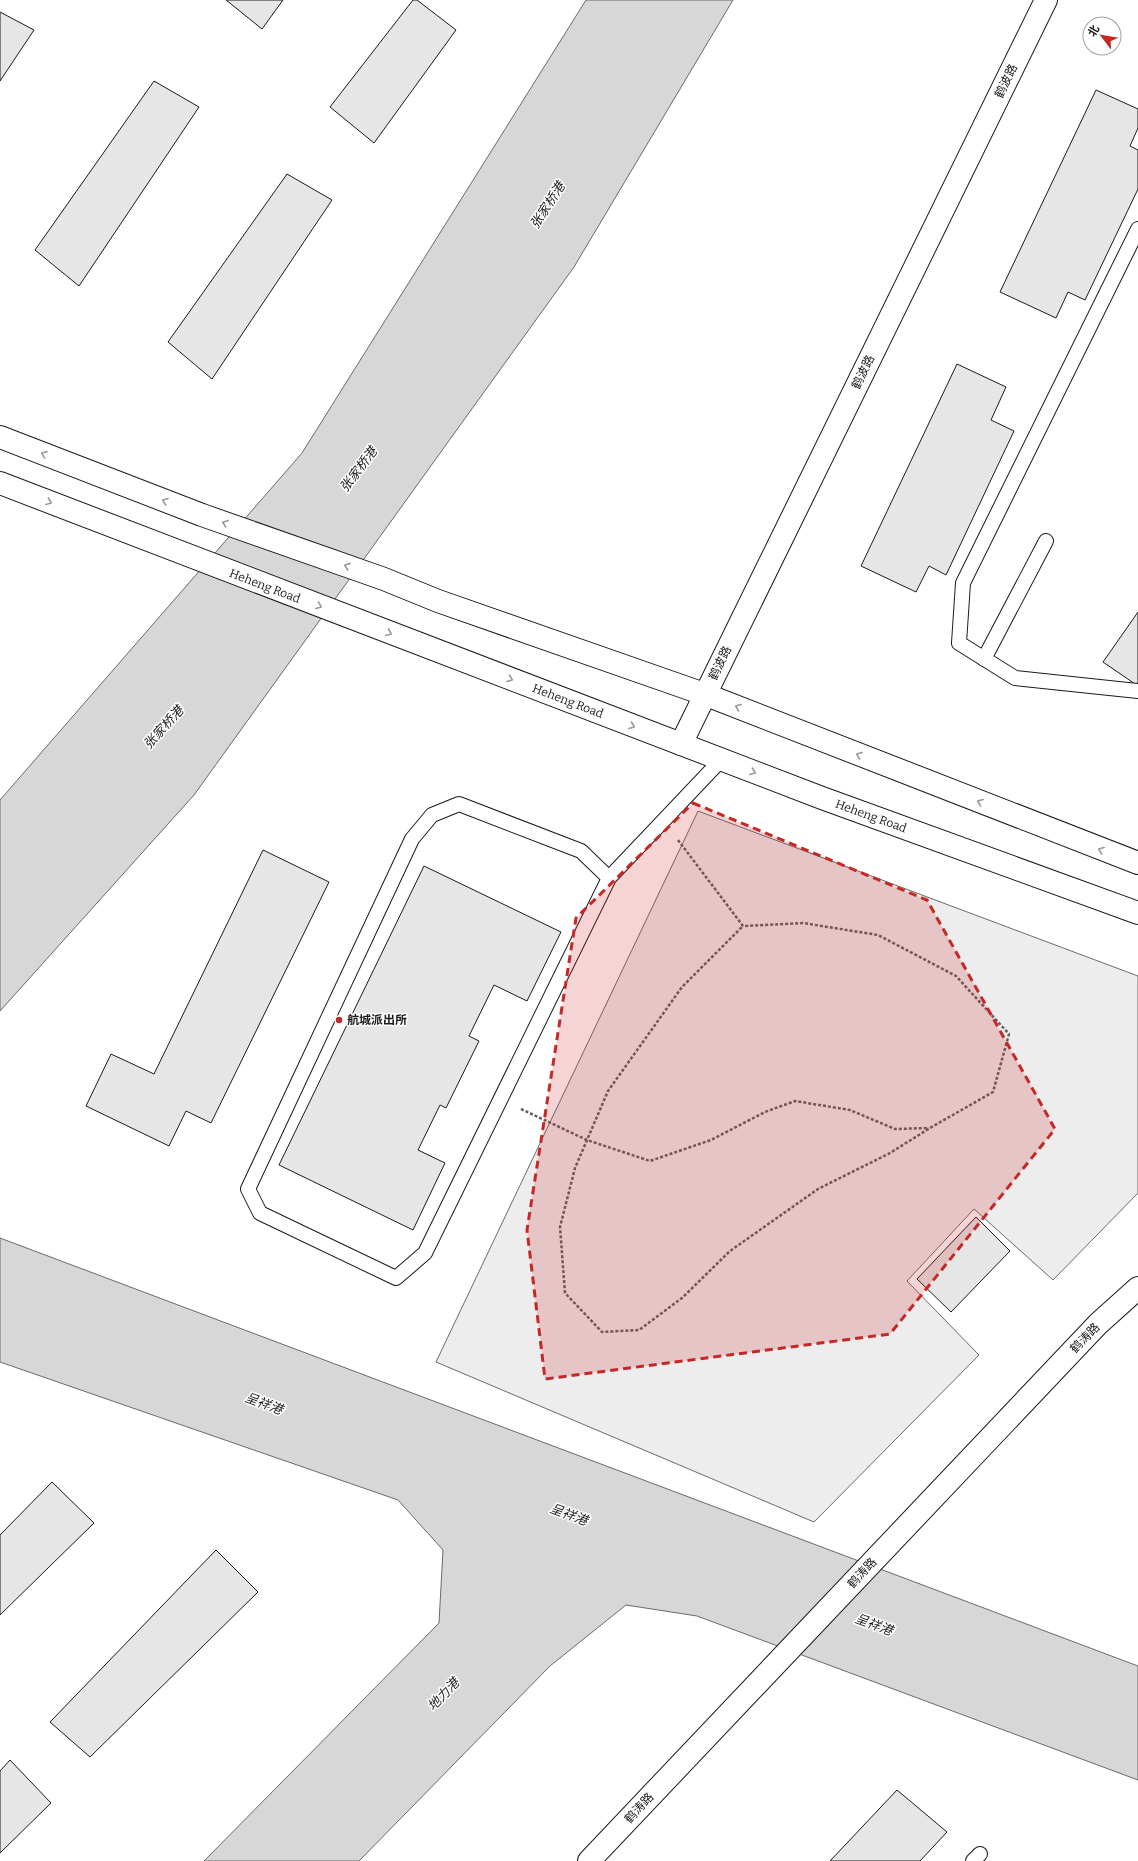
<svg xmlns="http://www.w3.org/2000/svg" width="1138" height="1861" font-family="Bitter,'Noto Sans SC',serif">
<rect width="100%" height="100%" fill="#fff"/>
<polygon fill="#ededed" stroke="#6a6a6a" points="698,811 1138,976 1138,1193 1053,1280 974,1209 907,1281 979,1355 814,1522 436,1362"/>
<g fill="#d7d7d7" stroke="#6a6a6a">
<polygon points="586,0 733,0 574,267 194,795 0,1011 0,800 302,453"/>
<polygon points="0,1238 1138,1666 1138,1780 697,1616 626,1605 550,1666 359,1861 204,1861 439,1623 443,1550 398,1500 0,1362"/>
</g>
<g fill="#e6e6e6" stroke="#1a1a1a">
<polygon points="226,0 283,0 262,29"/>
<polygon points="413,0 417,0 456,30 374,143 330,107"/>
<polygon points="0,12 34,30 0,81"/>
<polygon points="154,81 199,107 79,286 35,250"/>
<polygon points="1096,90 1138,109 1138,128 1130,146 1138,150 1138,189 1085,300 1068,292 1056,318 1000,292"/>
<polygon points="287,174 332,200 212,379 168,342"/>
<polygon points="957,364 1006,387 991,420 1014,431 946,575 929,566 916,592 861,566"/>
<polygon points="1138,612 1138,686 1103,662"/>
<polygon points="263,850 329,882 211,1123 186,1111 169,1146 86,1106 111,1054 154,1074"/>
<polygon points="424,866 561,932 527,1001 494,985 469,1036 479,1041 446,1108 440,1105 418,1150 445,1163 413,1230 279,1165"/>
<polygon points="976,1217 1010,1251 951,1312 917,1279"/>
<polygon points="52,1482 94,1523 0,1615 0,1535"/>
<polygon points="216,1550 258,1592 90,1757 50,1722"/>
<polygon points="10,1760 51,1803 0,1853 0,1771"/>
<polygon points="897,1790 947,1832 920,1861 830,1861"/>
</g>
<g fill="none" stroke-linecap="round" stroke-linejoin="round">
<defs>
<g id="lane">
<polyline points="1138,229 963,583 959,643 1015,678 1138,691"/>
<polyline points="984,659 1046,541"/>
<polyline points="609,878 581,851 459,804 432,815 412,839 248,1189 260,1213 396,1278 425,1253 609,878 721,760"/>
<polyline points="973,1861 980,1854"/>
</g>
<polyline id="street" points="681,744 1046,0"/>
<g id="secondary">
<polyline points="0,437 202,515 384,579 438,601 704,694 1138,863"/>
<polyline points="0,483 822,798 1138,913"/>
<polyline points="589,1861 1098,1324 1138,1288"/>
</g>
</defs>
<use href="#lane" stroke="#1a1a1a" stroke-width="16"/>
<use href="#street" stroke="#1a1a1a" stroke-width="24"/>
<use href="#secondary" stroke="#1a1a1a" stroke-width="24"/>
<g stroke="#5f5f5f" stroke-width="2.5" stroke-dasharray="3 2" stroke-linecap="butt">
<polyline points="678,840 743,926 803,923 878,935 956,976 1009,1034 993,1092 930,1128 890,1153 818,1189 730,1251 682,1298 639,1330 602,1332 565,1293 560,1227 575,1168 608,1091 682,987 743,926"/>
<polyline points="521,1109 587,1140 650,1161 711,1140 765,1112 795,1101 850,1110 895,1129 929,1128"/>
</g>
<use href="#lane" stroke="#fff" stroke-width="14"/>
<use href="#street" stroke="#fff" stroke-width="22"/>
<use href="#secondary" stroke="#fff" stroke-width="22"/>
</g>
<defs><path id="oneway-chevron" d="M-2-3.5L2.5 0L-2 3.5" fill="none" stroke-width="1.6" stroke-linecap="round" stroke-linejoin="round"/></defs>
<g stroke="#989898">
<use href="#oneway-chevron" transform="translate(44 454) rotate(-159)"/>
<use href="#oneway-chevron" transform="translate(165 501) rotate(-159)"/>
<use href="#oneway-chevron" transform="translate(49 502) rotate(21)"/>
<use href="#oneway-chevron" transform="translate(225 523) rotate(-160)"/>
<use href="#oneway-chevron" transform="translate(347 566) rotate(-160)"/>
<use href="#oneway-chevron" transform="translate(319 606) rotate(21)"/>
<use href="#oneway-chevron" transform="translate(389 633) rotate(21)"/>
<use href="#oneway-chevron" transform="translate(510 679) rotate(21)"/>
<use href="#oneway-chevron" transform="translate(738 707) rotate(-159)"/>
<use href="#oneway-chevron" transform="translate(632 726) rotate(21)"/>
<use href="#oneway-chevron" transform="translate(859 755) rotate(-159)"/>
<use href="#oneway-chevron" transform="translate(753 772) rotate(21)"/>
<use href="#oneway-chevron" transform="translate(980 802) rotate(-159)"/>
<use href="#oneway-chevron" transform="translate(1101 850) rotate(-159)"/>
</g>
<path fill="#c62828" fill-opacity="0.2" stroke="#c62828" stroke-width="3" stroke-dasharray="8 5" stroke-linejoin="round" d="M693,803L927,900L1055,1129L890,1334L545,1379L527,1230L576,918Z"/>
<circle fill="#c62828" stroke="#fff" stroke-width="1.5" cx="339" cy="1020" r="4"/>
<g text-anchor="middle" stroke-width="3" stroke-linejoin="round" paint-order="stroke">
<g font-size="12" fill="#1a1a1a" stroke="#fff">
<text transform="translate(1006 81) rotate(-64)" y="4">鹤波路</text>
<text transform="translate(863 372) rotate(-64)" y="4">鹤波路</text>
<text transform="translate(265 586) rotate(21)" y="4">Heheng Road</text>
<text transform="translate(720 663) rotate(-64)" y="4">鹤波路</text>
<text transform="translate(568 701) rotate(21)" y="4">Heheng Road</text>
<text transform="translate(871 816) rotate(20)" y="4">Heheng Road</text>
<text transform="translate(1085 1338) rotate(-46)" y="4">鹤涛路</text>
<text transform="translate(862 1573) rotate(-47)" y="4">鹤涛路</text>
<text transform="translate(639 1808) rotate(-47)" y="4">鹤涛路</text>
</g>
<g font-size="12" font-weight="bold" fill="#1a1a1a" stroke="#fff" text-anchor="start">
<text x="347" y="1024">航城派出所</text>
</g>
<g font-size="13" font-style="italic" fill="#1a1a1a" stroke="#fff">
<text transform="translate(547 205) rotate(-57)" y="5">张家桥港</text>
<text transform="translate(358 469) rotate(-53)" y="5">张家桥港</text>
<text transform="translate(163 727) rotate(-48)" y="5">张家桥港</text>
<text transform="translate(264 1403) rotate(20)" y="5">呈祥港</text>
<text transform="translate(569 1514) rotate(20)" y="5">呈祥港</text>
<text transform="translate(874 1624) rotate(20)" y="5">呈祥港</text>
<text transform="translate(443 1694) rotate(-46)" y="5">地力港</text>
</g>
</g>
<g transform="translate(1102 36) rotate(301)"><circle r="19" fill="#ffffff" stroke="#a3a3a3"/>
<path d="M0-3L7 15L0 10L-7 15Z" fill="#c62828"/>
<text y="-6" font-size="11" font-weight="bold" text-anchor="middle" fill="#1a1a1a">北</text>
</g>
</svg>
